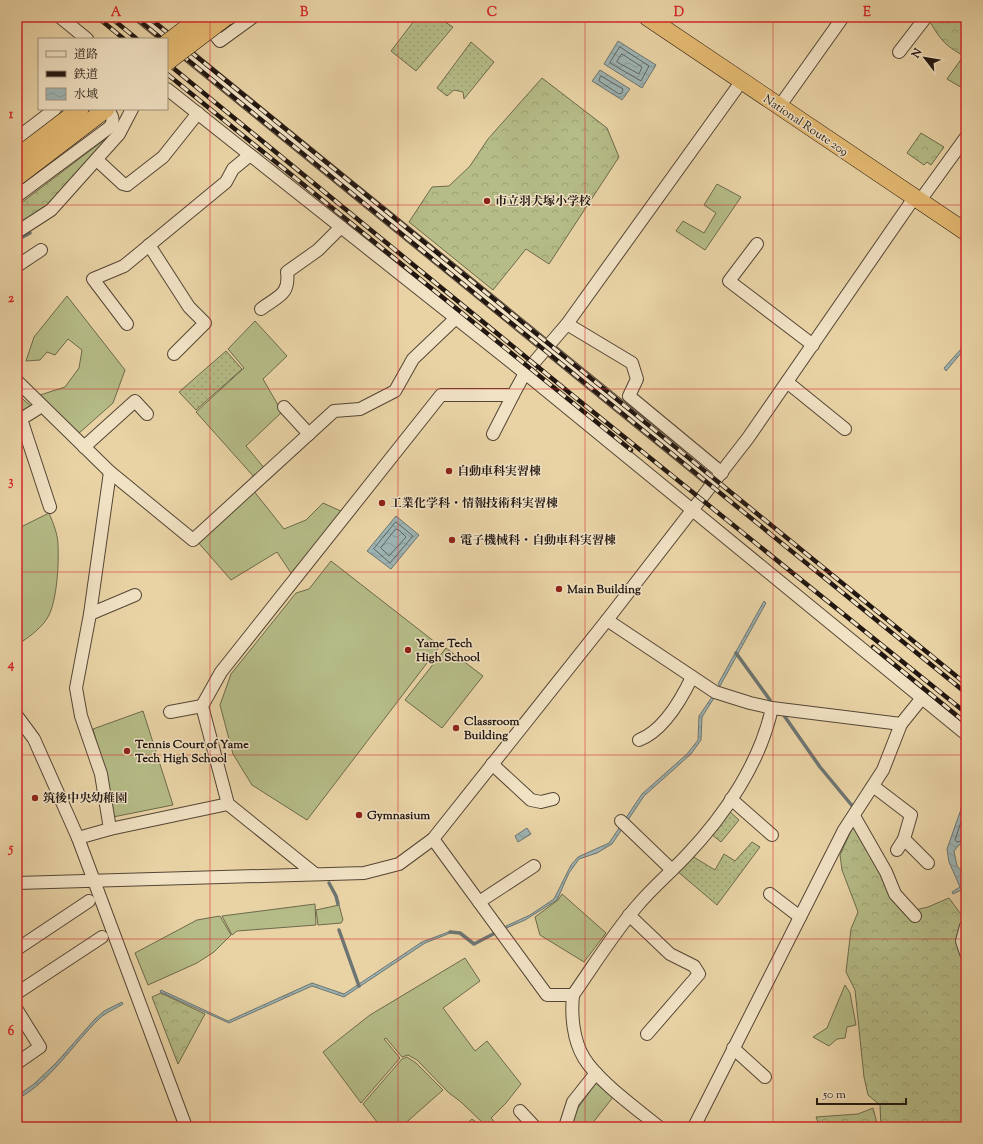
<svg xmlns="http://www.w3.org/2000/svg" width="983" height="1144" font-family="'Sorts Mill Goudy','Noto Serif JP',serif">
<defs>
<pattern id="forest-crowns" width="20" height="18" patternUnits="userSpaceOnUse"><rect width="20" height="18" fill="#b5bc87"/><path d="M2 6a3 3 0 1 1 6 0M12 15a3 3 0 1 1 6 0" fill="none" stroke="#9ba174"/></pattern>
<pattern id="garden-dots" width="8" height="8" patternUnits="userSpaceOnUse"><rect width="8" height="8" fill="#b5bc87"/><path d="M2 2h.1M6 6h.1" fill="none" stroke="#9ba174" stroke-width="1.8" stroke-linecap="round"/></pattern>
<pattern id="water-waves" width="16" height="10" patternUnits="userSpaceOnUse"><rect width="16" height="10" fill="#9db4b3"/><path d="M0 5q4-4 8 0t8 0" fill="none" stroke="#879a99"/></pattern>
</defs>
<rect width="100%" height="100%" fill="#e9d3a5"/>
<filter id="stains"><feTurbulence type="fractalNoise" baseFrequency=".005" numOctaves="4"/><feColorMatrix values="0 0 0 0 .2 0 0 0 0 .09 0 0 0 0 .02 0 0 0 .5 -.17"/></filter>
<radialGradient id="worn" r=".72"><stop offset=".6" stop-color="#630" stop-opacity="0"/><stop offset="1" stop-color="#630" stop-opacity=".3"/></radialGradient>
<g fill="#b5bc87" stroke="#6c6a4c">
<polygon points="717,184 741,197 705,250 676,231 683,221 704,233 716,213 704,205"/>
<polygon points="67,296 125,370 113,403 78,434 37,396 65,387 79,368 82,350 68,339 55,355 47,352 40,360 26,361 34,337"/>
<polygon points="255,321 287,356 263,379 282,412 246,446 265,469 255,478 196,412 244,368 228,349"/>
<polygon points="17,394 32,407 17,414"/>
<polygon points="253,490 284,529 306,520 323,503 343,512 291,573 277,552 231,580 196,540"/>
<path d="M49,513C53,523 58,534 58,545C59,564 57,596 50,613C44,627 29,637 17,645V529Z"/>
<polygon points="331,561 440,646 307,820 252,785 233,754 220,705 231,674 296,593 309,589"/>
<polygon points="446,648 483,676 442,728 405,700"/>
<polygon points="143,711 173,805 113,817 105,772 93,729"/>
<polygon points="562,894 606,933 584,962 540,935 535,917 558,900"/>
<polygon points="315,904 316,925 237,931 232,935 222,916"/>
<polygon points="339,905 343,920 341,923 318,925 316,910"/>
<polygon points="220,916 231,935 214,952 197,963 148,985 135,953 197,920"/>
<polygon points="465,958 480,981 443,1008 475,1051 487,1041 521,1084 506,1103 491,1118 499,1127 487,1127 461,1102 449,1093 417,1060 408,1055 402,1057 386,1038 384,1039 400,1058 361,1103 323,1052 370,1015"/>
<polygon points="845,985 850,993 856,1025 847,1027 845,1038 837,1039 829,1046 813,1037 827,1028"/>
<polygon points="407,1057 416,1063 443,1090 401,1127 381,1127 363,1104 402,1059"/>
<polygon points="596,1083 614,1096 591,1125 592,1127 571,1127 575,1112"/>
<polygon points="472,1119 482,1127 463,1127"/>
</g>
<g fill="url(#forest-crowns)" stroke="#6c6a4c">
<path d="M931,17H966V31L961,37L966,41V53L964,56C944,45 940,39 929,20Z"/>
<polygon points="962,58 966,60 966,87 964,89 947,79"/>
<polygon points="542,78 607,128 619,157 549,264 526,249 493,290 409,222 432,187 449,186 470,166 488,139"/>
<polygon points="921,133 944,147 931,165 927,162 924,165 907,153"/>
<polygon points="108,137 49,206 17,226 17,206"/>
<polygon points="856,820 881,868 915,910 928,907 949,898 966,921 966,1127 881,1127 880,1105 868,1095 864,1077 855,990 846,972 851,929 858,912 842,870 840,855"/>
<polygon points="161,993 205,1014 178,1064 152,997"/>
<polygon points="873,1108 878,1127 820,1127 816,1117 858,1114"/>
</g>
<g fill="url(#garden-dots)" stroke="#6c6a4c">
<polygon points="417,17 437,17 453,27 416,71 391,51"/>
<polygon points="471,42 494,62 464,99 463,92 454,90 447,96 437,88"/>
<polygon points="226,351 242,369 196,410 179,392"/>
<polygon points="728,810 739,820 721,842 711,834"/>
<polygon points="752,842 760,847 717,905 677,871 692,856 715,870 724,854 735,861"/>
</g>
<g fill="url(#water-waves)" stroke="#6c7572">
<polygon points="618,41 656,65 642,88 604,64"/>
<polygon points="600,70 630,89 622,100 592,81"/>
<polygon points="966,346 966,350 962,352 946,371 944,368 962,348"/>
<polygon points="396,516 419,535 391,569 367,551"/>
<polygon points="764,601 766,603 720,686 718,684"/>
<polygon points="712,697 714,698 702,717 701,740 691,754 644,796 612,844 597,853 579,859 569,873 557,900 525,920 504,929 504,927 530,915 554,899 571,865 578,857 609,843 642,794 687,754 698,740 699,716"/>
<polygon points="966,795 966,844 959,845 954,851 957,866 966,876 966,899 961,890 953,894 952,892 960,887 949,862 947,849"/>
<polygon points="527,828 531,834 518,842 515,836"/>
<polygon points="451,931 453,932 425,943 344,997 312,986 229,1023 160,992 161,990 228,1021 312,983 344,994 422,942"/>
<path d="M122,1002L123,1004C115,1009 105,1013 99,1019C74,1043 48,1084 17,1099V1096L34,1084L56,1063L95,1019L104,1011Z"/>
</g>
<g fill="none" stroke-linecap="round" stroke-linejoin="round">
<g stroke="#606662" stroke-width="1">
<polygon points="620,47 649,66 641,81 610,63"/>
<polygon points="622,54 642,67 639,74 617,62"/>
<polygon points="601,76 623,89 622,93 619,94 599,81"/>
<polygon points="396,522 413,536 390,563 374,549"/>
<polygon points="396,529 399,530 406,537 389,556 381,548"/>
<polyline points="966,807 955,840 957,842 966,840"/>
</g>
<g stroke="#6c7572" stroke-width="3.5">
<polyline points="17,240 30,233"/>
<polyline points="736,653 770,700"/>
<polyline points="783,714 820,767 854,808"/>
<polyline points="329,883 336,896 338,904"/>
<polyline points="339,930 359,986"/>
<polyline points="450,932 460,933 474,944 497,932"/>
</g>
<defs>
<g id="minor">
<polyline points="60,17 87,39"/>
<polyline points="141,17 714,483"/>
<polyline points="206,24 220,41 253,17"/>
<polyline points="899,52 926,17"/>
<polyline points="167,89 525,373 966,734"/>
<polyline points="779,107 843,17"/>
<polyline points="17,138 55,109"/>
<polyline points="97,160 123,184 127,185 163,157 198,113"/>
<path d="M17,196L110,127C115,120 112,115 107,109"/>
<polyline points="919,202 966,137"/>
<polyline points="17,232 51,210 119,134 132,109"/>
<polyline points="757,244 729,281 813,345"/>
<polyline points="149,245 189,307 205,323 174,354"/>
<polyline points="17,266 41,250"/>
<path d="M261,309C278,296 290,295 287,272L318,250L341,227"/>
<polyline points="127,324 93,279 124,266 226,182 233,169 250,155"/>
<polyline points="567,324 632,363 637,379 629,396 722,473"/>
<polyline points="17,381 110,472 193,540 334,411 360,409 395,391 413,359 456,318"/>
<polyline points="787,382 845,429"/>
<polyline points="42,406 21,419 50,507"/>
<polyline points="284,407 309,434"/>
<polyline points="493,434 513,395"/>
<polyline points="84,447 135,401 147,414"/>
<polyline points="90,614 135,595"/>
<polyline points="607,620 715,692 750,703 772,708 901,724 922,698"/>
<polyline points="170,712 202,706"/>
<polyline points="17,716 34,739 78,838 186,1127"/>
<path d="M639,740C663,731 681,700 692,677"/>
<polyline points="492,764 531,800 541,802 553,799"/>
<polyline points="873,786 911,815 904,839 897,850"/>
<polyline points="731,799 772,835"/>
<polyline points="854,816 886,872 895,894 915,916"/>
<polyline points="621,821 672,870"/>
<polyline points="110,829 228,804"/>
<polyline points="78,838 110,829 101,774 81,716 76,688 90,614 110,472"/>
<path d="M433,839L547,995H573C594,965 613,934 637,906C652,888 670,873 686,856C725,815 760,763 772,708"/>
<polyline points="904,839 928,863"/>
<polyline points="315,874 228,804 202,706 221,672 441,395 513,395 525,373 567,324 741,82"/>
<polyline points="17,883 364,873 399,864 433,839 607,620 748,438 914,198"/>
<polyline points="770,894 800,917"/>
<polyline points="479,902 534,866"/>
<polyline points="629,915 670,954 694,966 699,974 647,1034"/>
<polyline points="966,926 962,941 966,953"/>
<polyline points="17,949 89,901"/>
<polyline points="17,993 102,937"/>
<path d="M573,995C571,1015 573,1040 584,1058C598,1081 637,1109 659,1127"/>
<polyline points="17,1010 40,1047 17,1063"/>
<polyline points="733,1048 765,1077"/>
<polyline points="520,1111 535,1127"/>
<polyline points="565,1127 573,1102 596,1073"/>
<polyline points="694,1127 844,830 883,770 901,724"/>
</g>
<g id="highway">
<polyline points="647,17 966,232"/>
<polyline points="17,157 80,109"/>
<polyline points="17,177 106,109"/>
</g>
</defs>
<use href="#minor" stroke="#544636" stroke-width="14"/>
<use href="#highway" stroke="#221711" stroke-width="18"/>
<use href="#minor" stroke="#f1e2c4" stroke-width="12"/>
<use href="#highway" stroke="#e4ba72" stroke-width="17"/>
<defs>
<g id="rail">
<polyline points="97,17 124,39"/>
<polyline points="110,17 137,39"/>
<polyline points="135,17 162,39"/>
<polyline points="148,17 966,684"/>
<polyline points="167,43 966,693"/>
<polyline points="167,63 571,394 966,713"/>
<polyline points="167,74 631,450"/>
<polyline points="873,647 966,723"/>
</g>
</defs>
<use href="#rail" stroke="#221711" stroke-width="4.5"/>
<use href="#rail" stroke="#f1e2c4" stroke-width="3" stroke-dasharray="9" stroke-linecap="butt"/>
<defs>
<g id="highway-bridge">
<polyline points="167,43 201,17"/>
<polyline points="167,62 226,17"/>
</g>
</defs>
<use href="#highway-bridge" stroke="#221711" stroke-width="18" stroke-linecap="butt"/>
<use href="#highway-bridge" stroke="#e4ba72" stroke-width="17"/>
</g>
<path fill="none" stroke="#d62828" stroke-width="1" stroke-opacity="0.55" d="M210,17V1127M398,17V1127M585,17V1127M773,17V1127M17,205H966M17,389H966M17,572H966M17,755H966M17,939H966"/>
<g fill="#8f2418" stroke="#f1e2c4" stroke-width="1.5">
<circle cx="487" cy="201" r="4"/>
<circle cx="449" cy="471" r="4"/>
<circle cx="382" cy="503" r="4"/>
<circle cx="452" cy="540" r="4"/>
<circle cx="559" cy="589" r="4"/>
<circle cx="408" cy="650" r="4"/>
<circle cx="456" cy="728" r="4"/>
<circle cx="127" cy="751" r="4"/>
<circle cx="35" cy="798" r="4"/>
<circle cx="359" cy="815" r="4"/>
</g>
<g text-anchor="middle" stroke-width="3" stroke-linejoin="round" paint-order="stroke">
<g font-size="12" fill="#221711" stroke="#f1e2c4">
<text transform="translate(806 125) rotate(34)" y="4">National Route 209</text>
</g>
<g font-size="12" font-weight="bold" fill="#221711" stroke="#f1e2c4" text-anchor="start">
<text x="495" y="205">市立羽犬塚小学校</text>
<text x="457" y="475">自動車科実習棟</text>
<text x="390" y="507">工業化学科・情報技術科実習棟</text>
<text x="460" y="544">電子機械科・自動車科実習棟</text>
<text x="567" y="593">Main Building</text>
<text x="416" y="647">Yame Tech<tspan x="416" dy="14">High School</tspan></text>
<text x="464" y="725">Classroom<tspan x="464" dy="14">Building</tspan></text>
<text x="135" y="748">Tennis Court of Yame<tspan x="135" dy="14">Tech High School</tspan></text>
<text x="43" y="802">筑後中央幼稚園</text>
<text x="367" y="819">Gymnasium</text>
</g>
</g>
<rect width="983" height="1144" fill="none" stroke="#e9d3a5" stroke-width="44"/>
<rect x="38" y="38" width="130" height="72" fill="#f1e2c4" stroke="#9e917c"/>
<rect x="46" y="51" width="20" height="6" fill="#f1e2c4" stroke="#9e917c"/>
<text x="74" y="58" font-size="12" fill="#221711">道路</text>
<rect x="46" y="71" width="20" height="6" fill="#221711" stroke="#9e917c"/>
<text x="74" y="78" font-size="12" fill="#221711">鉄道</text>
<rect x="46" y="88" width="20" height="12" fill="url(#water-waves)" stroke="#9e917c"/>
<text x="74" y="98" font-size="12" fill="#221711">水域</text>
<g transform="translate(925 58) rotate(301)" stroke="#f1e2c4" stroke-width="3" paint-order="stroke">
<path d="M0-3L7 15L0 10L-7 15Z" fill="#221711"/>
<text y="-6" font-size="11" font-weight="bold" text-anchor="middle" fill="#221711">N</text>
</g>
<path d="M817 1098v6h89v-6" fill="none" stroke="#221711" stroke-width="2"/>
<text x="823" y="1098" font-size="12" fill="#221711" stroke="#f1e2c4" stroke-width="3" paint-order="stroke">50 m</text>
<rect x="22" y="22" width="939" height="1100" fill="none" stroke="#d62828" stroke-width="1.5"/>
<g font-size="13" text-anchor="middle" font-weight="bold" fill="#d62828">
<text x="116" y="16">A</text>
<text x="304" y="16">B</text>
<text x="492" y="16">C</text>
<text x="679" y="16">D</text>
<text x="867" y="16">E</text>
<text x="11" y="118">1</text>
<text x="11" y="302">2</text>
<text x="11" y="485">3</text>
<text x="11" y="668">4</text>
<text x="11" y="852">5</text>
<text x="11" y="1035">6</text>
</g>
<rect width="100%" height="100%" filter="url(#stains)"/>
<rect width="100%" height="100%" fill="url(#worn)"/>
</svg>
